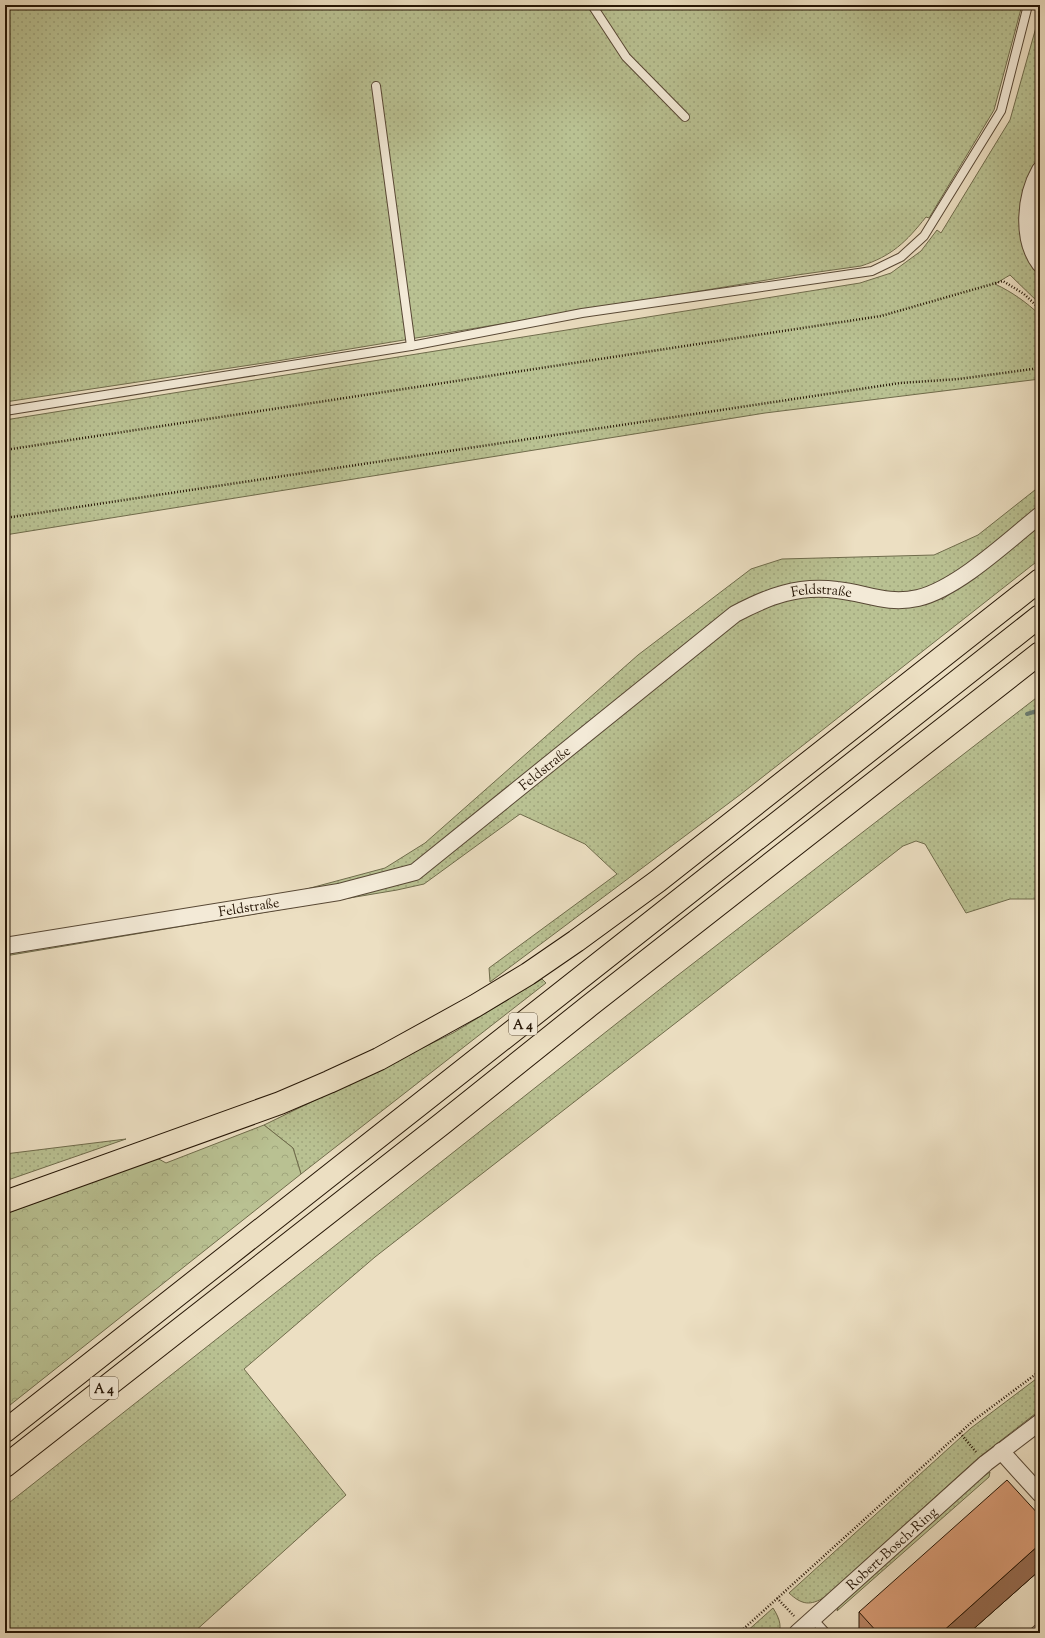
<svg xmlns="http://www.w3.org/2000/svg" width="1045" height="1638" font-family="'Sorts Mill Goudy',serif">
<defs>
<pattern id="grass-dots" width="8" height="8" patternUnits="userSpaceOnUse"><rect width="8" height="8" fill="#b9c192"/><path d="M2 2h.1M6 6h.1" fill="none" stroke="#9fa57c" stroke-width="1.8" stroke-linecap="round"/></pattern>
<pattern id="forest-crowns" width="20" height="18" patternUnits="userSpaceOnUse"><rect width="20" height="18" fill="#b9c192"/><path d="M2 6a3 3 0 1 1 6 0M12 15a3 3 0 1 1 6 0" fill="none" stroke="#9fa57c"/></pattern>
</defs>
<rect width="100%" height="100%" fill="#ecdfc2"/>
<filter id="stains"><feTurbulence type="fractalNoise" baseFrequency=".005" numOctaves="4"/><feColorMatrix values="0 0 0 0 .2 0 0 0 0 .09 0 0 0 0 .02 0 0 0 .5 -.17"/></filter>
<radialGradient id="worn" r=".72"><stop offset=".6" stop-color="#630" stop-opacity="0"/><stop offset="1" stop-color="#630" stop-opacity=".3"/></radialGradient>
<g fill="url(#grass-dots)" stroke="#706c4c">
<path d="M5,5H1022L994,110L929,218L926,217C906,242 892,256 861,266L797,275L277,361L5,402Z"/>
<path d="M1040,13V157L1031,171L1036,267L1040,273V304L1010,275L995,284C1012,292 1026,302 1040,315V379L765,413L5,535V420L860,283L891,273L921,251L937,230L941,233L1010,120Z"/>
<path d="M1040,183V246C1032,220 1036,209 1040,183Z"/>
<polygon points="1040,486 1040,508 945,585 942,600 1040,522 1040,559 741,794 490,982 489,968 617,874 585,844 520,814 424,884 397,890 5,956 5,938 288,894 385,868 425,843 638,655 751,569 782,559 934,555 978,535"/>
<polygon points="1040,695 1040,899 1010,899 966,913 925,844 916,841 903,846 375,1257 244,1369 346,1495 193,1633 5,1633 5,1506 673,979"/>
<polygon points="542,979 546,983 301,1174 293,1148 264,1125 453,1033"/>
<polygon points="126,1139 5,1181 5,1154"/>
<path d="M1040,1376V1410L977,1459L825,1597C810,1606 802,1605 789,1593L971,1428Z"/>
<polygon points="990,1472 989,1477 837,1611 840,1601 975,1482"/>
<path d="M773,1608C778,1616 782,1624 779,1633H745Z"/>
</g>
<polygon fill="url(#forest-crowns)" stroke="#706c4c" points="264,1125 293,1148 301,1174 5,1409 5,1214 157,1158 166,1163"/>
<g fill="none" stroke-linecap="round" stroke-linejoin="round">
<polyline stroke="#6b7a6e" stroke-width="4" points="1027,714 1040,710"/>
<defs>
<g id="lane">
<polyline points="592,5 626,57 685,117"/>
<polyline points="376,86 411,346"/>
<polyline points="5,411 411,346 582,313 872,271 901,257 924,236 1001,111 1028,5"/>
<polyline points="813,1619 826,1633"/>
<polyline points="1033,1633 1040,1627"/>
</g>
<g id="street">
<path d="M1040,170C1025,196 1021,239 1040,264"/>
<path id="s1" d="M5,946L339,892L415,872L735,614C769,596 798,585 837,590C866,593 887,605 918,598C957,589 1008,541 1040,515"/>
<polyline points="1001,1451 1040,1494"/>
<path id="s2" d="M797,1633L986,1463L1040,1422"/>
</g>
<g id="highway">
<polyline points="5,1202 280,1103 329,1082 379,1059 475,1006 528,974 576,941 658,881 1040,580"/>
<polyline points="5,1431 1040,616"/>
<polyline points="5,1466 443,1123 589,1006 1040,653"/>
</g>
</defs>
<use href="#lane" stroke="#584835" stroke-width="10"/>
<use href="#street" stroke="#584835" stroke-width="18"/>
<use href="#highway" stroke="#261606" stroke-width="24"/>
<g stroke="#261606" stroke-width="2.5" stroke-dasharray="1 2" stroke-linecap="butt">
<polyline points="5,450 881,316 1003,281 1024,294 1040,309"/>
<polyline points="5,518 900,383 959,379 1040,368"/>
<polyline points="960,1433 976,1452"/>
<polyline points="777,1598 794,1616"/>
<polyline points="739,1633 973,1421 1040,1371"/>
</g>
<use href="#lane" stroke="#f3ead7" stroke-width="8"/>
<use href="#street" stroke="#f3ead7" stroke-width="16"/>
<use href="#highway" stroke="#ecdfc2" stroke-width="22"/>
</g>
<polygon fill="#b88464" stroke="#261606" points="1040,1570 969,1633 859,1633 859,1612"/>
<polygon fill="#966c51" stroke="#261606" points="1040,1544 1040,1570 969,1633 941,1633"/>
<polygon fill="#d69a74" stroke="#261606" points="1007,1480 1040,1516 1040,1544 941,1633 878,1633 859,1612"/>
<g text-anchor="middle" stroke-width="3.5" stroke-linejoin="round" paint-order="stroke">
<g fill="#f3ead7" stroke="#645645" stroke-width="1">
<rect x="509" y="1013" width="28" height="22" rx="3"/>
<rect x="90" y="1377" width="28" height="22" rx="3"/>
</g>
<g font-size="13" font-weight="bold" fill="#261606">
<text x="523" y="1029">A 4</text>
<text x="104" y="1393">A 4</text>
</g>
<g font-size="14" fill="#261606" stroke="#f3ead7">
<text dy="5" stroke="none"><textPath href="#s1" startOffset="919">Feldstraße</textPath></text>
<text dy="5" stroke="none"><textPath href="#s1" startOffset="583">Feldstraße</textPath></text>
<text dy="5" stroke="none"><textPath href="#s1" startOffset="247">Feldstraße</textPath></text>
<text dy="5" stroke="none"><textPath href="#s2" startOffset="127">Robert-Bosch-Ring</textPath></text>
</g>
</g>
<rect width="1045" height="1638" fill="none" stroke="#ecdfc2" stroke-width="20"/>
<rect x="6" y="6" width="1033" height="1626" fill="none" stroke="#261606" stroke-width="2"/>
<rect x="10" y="10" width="1025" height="1618" fill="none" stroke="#261606"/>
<rect width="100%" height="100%" filter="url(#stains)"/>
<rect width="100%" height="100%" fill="url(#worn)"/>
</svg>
